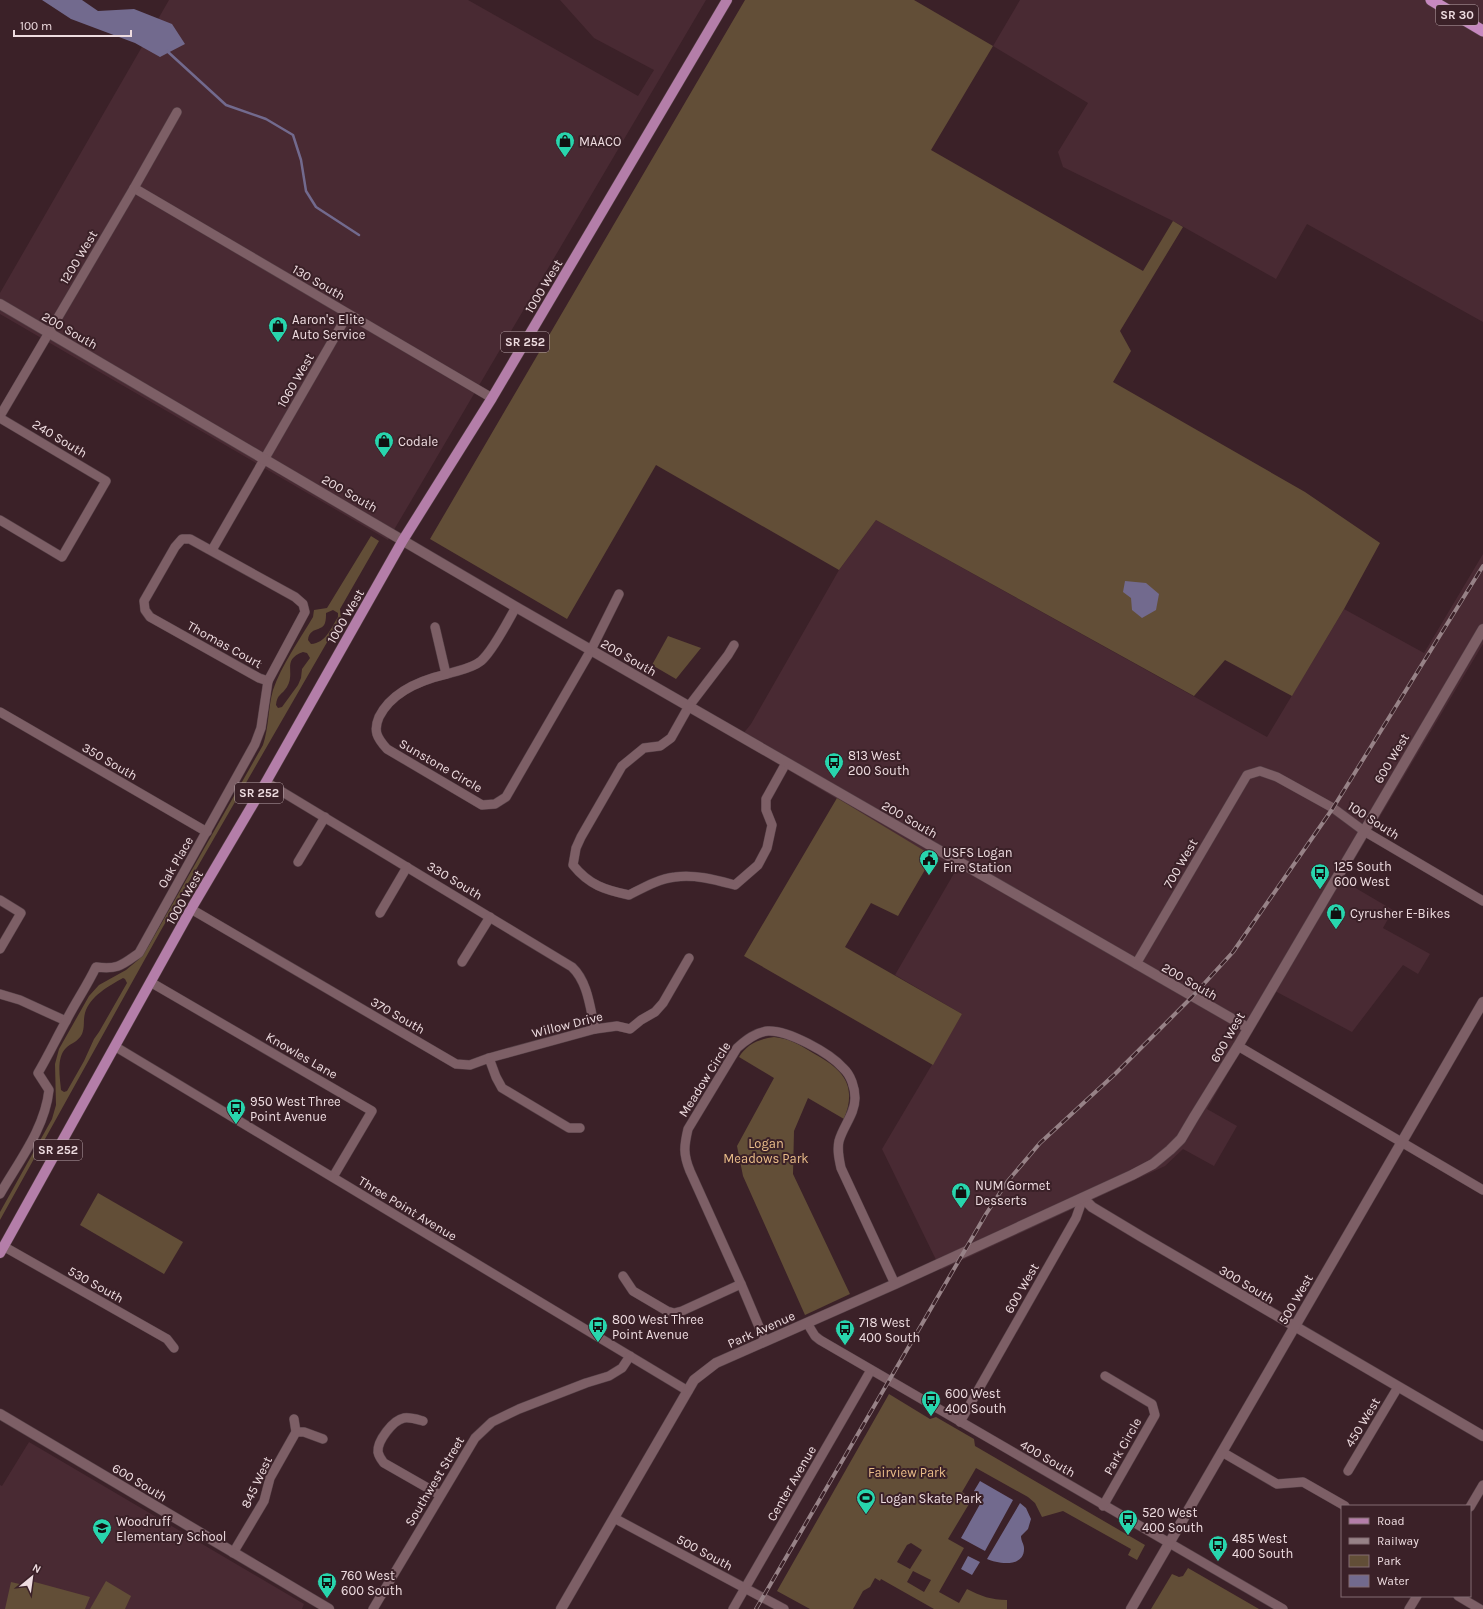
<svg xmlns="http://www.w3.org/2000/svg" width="1483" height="1609" font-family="Karla,sans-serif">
<rect width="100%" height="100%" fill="#3b2128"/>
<g fill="#492a33">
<polygon points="169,0 468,0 638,96 654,70 594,38 560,0 706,0 388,540 0,314 0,293"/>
<polygon points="1020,0 1483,0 1483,322 1307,224 1276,279 1173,221 1063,167 1058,152 1088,103 993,46"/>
<polygon points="876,520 1267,737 1344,609 1424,653 1483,554 1483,644 1342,880 1393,910 1383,928 1430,954 1418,974 1403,965 1352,1032 1275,991 1207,1109 1237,1126 1214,1166 1183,1149 1165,1166 941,1270 882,1149 962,1014 895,975 956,870 738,740 751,724 839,570"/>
<polygon points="29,1442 304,1604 302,1609 0,1609 0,1485 2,1486"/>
</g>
<g fill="#624e37" fill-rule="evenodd">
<polygon points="745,0 914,0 993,46 931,150 1143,271 1173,221 1183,227 1120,331 1131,351 1113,382 1305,492 1380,543 1344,609 1292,696 1225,660 1194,696 876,520 839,570 656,465 567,619 430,539"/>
<path d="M371,536L379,541L340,609L341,618L160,932L0,1220V1212L52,1119L56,1105L55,1064L59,1049L89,996L99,985L126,970L138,960L148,947L263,745C269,727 268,708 273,690C281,666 300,639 313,617L314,610L327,608ZM333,610L338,613V617C331,628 326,643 311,644L308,640C310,626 322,632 325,623C326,620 326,616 326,613ZM303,652L307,653L310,658L302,669L301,678L298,685L282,707L278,708L276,705C277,694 282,695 287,687C296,672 281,660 303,652ZM123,978L125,979L127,983L99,1032L94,1039L84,1061L67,1091L64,1092L61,1090C60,1077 56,1058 66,1048C71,1043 78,1042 82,1034C85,1027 83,1020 85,1013C90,996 109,986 123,978Z"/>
<polygon points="668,636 701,648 676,679 652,665"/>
<polygon points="837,798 933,856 898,916 871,903 845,947 962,1014 933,1065 744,956"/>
<path d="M774,1037C791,1039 798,1044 813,1053C842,1069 858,1084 844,1119L808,1098L794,1131L793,1174L850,1294L805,1315L743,1176L737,1146L774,1078L739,1057C747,1044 759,1039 774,1037Z"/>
<polygon points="98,1193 183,1242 164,1274 80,1225"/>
<path d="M889,1394L930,1419L936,1417L974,1439L975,1446L1145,1545L1137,1560L1128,1555L1131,1549L1063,1511L1042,1517L1035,1503L1028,1497L976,1468L962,1492L972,1499L948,1539L964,1548L939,1592L959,1603L967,1589C981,1596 991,1600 1007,1600V1609H934L881,1579L880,1581L875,1578L870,1587L863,1591L853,1609H810L777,1591ZM911,1543L922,1550L910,1569L897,1562L907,1545ZM913,1571L931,1580L924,1592L907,1582Z"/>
<polygon points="1188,1568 1259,1609 1151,1609 1172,1574 1179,1577 1183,1576"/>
<polygon points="31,1581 90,1597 85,1609 5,1609 11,1582 28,1586"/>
<polygon points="106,1581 131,1596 125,1609 90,1609"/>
</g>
<g fill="#726a8e">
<polygon points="42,0 82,0 98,11 134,9 172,24 185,44 160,57 135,43 71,19"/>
<polygon points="1125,581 1146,583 1159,594 1156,610 1142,618 1132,610 1131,598 1123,592"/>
<polygon points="980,1481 1013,1500 985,1551 961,1538 984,1497 974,1491"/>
<path d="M1020,1503L1026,1508L1031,1519L1028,1529L1021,1536C1021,1541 1024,1544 1024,1548C1025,1568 998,1564 987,1559Z"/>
<polygon points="968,1556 980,1562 972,1575 961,1569"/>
</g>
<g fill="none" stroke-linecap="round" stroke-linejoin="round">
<polyline stroke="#726a8e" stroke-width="2.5" points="167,51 226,105 266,119 293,135 301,160 306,191 316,207 359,235"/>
<defs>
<g id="minor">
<polyline points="134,188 492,398"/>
<polyline points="0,416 134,188 177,112"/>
<polyline points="0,418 106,481 62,557 0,520"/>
<polygon points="182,539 190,539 295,597 303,604 305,612 268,681 259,678 150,617 145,610 144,601 175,547"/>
<polyline points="212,550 348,314"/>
<path d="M516,607C508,621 493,651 481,661C471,669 459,670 447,674C421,680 392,691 379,717C373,731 377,738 387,749L482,805L495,804L506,797L591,650L619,594"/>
<polyline points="435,627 446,674"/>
<path d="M734,645L728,655L689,706L671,738L660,746L644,748L622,766L581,837L576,848L573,865C589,885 605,890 629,895C643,888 658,879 675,877C695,874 716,880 735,885L758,865L767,848L772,825L766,810V799L786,763"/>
<polyline points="0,712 207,832"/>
<path d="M266,782L572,967C588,982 590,1008 595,1029"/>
<polyline points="298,862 325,817"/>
<polyline points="0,900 21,913 0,949"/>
<polyline points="191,909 456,1064 470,1065 489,1058 496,1077 502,1088 569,1128 580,1128"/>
<polyline points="380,913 407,867"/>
<polyline points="462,962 490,917"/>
<polyline points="1136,964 1247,775 1260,771 1277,777 1333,808 1364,831 1483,901"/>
<polyline points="152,983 372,1111 333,1177"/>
<polyline points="0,994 20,1000 66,1021"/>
<polyline points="1238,1046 1483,1190"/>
<polyline points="116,1047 688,1391"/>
<polyline points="489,1058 595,1029 617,1026 630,1029 641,1020 655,1012 663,1003 689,958"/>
<path d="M0,1194C19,1161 45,1128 49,1090L38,1073C48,1056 56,1039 66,1021C75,1003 87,986 96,967C118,970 122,965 139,953L255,744L261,728L268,681"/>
<polyline points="3,1246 167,1339 174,1348"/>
<polyline points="623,1276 633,1291 667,1311 674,1313 682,1311 741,1284"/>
<polyline points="807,1323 815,1336 820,1340 1283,1609"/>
<path d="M765,1341L741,1284L690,1171C683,1154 684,1146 688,1129L737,1048C746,1040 756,1032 768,1031C788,1030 830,1053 843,1068C851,1075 855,1088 855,1098C855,1114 843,1126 839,1141C837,1150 839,1159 841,1168L895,1284"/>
<path d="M423,1421C416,1419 410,1417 404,1418C393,1420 377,1441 378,1452C379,1457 381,1459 384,1463L440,1495"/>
<polyline points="960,1422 1076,1218 1083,1198"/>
<polyline points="296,1432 304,1432 323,1439"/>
<polyline points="1222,1452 1277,1484 1303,1482 1345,1506"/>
<polyline points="1348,1471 1398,1387"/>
<polyline points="1103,1506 1155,1415 1152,1404 1105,1376"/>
<polyline points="1470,1507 1483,1485"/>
<polyline points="614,1518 784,1609"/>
<polyline points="233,1553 264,1501 270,1478 296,1432 294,1419"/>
<polyline points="1458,1596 1480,1609"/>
<polyline points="373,1609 475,1438 492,1422 519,1409 586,1383 609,1376 622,1368 630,1356"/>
<polyline points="733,1609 871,1370"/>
<polyline points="1409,1609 1417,1596"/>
</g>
<g id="tertiary">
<polyline points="0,304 516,607 1248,1028"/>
<polyline points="1083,1198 1092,1207 1142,1237 1483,1436"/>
<polyline points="0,1414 329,1609"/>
<polyline points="561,1609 694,1380 716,1363 895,1284 1132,1175 1153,1164 1170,1150 1181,1139 1194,1117 1238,1046 1483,629"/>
<polyline points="1131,1609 1483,1002"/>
</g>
<polyline id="primary" points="0,1253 191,909 266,782 403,540 492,398 727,0"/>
<polyline id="trunk" points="1431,0 1483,31"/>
</defs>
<use href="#minor" stroke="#564147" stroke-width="10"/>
<use href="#tertiary" stroke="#564147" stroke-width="11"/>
<use href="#primary" stroke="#564147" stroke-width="11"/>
<use href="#trunk" stroke="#564147" stroke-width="12"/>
<use href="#minor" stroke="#7d5f66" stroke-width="9"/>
<use href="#tertiary" stroke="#7d5f66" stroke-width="10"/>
<use href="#primary" stroke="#b47ea9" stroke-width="10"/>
<use href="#trunk" stroke="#c688bf" stroke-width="11"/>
<defs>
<polyline id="rail" points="756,1609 986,1214 1007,1182 1040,1143 1115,1074 1192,997 1233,952 1333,808 1483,566"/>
</defs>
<use href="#rail" stroke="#978287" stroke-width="4"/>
<use href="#rail" stroke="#3b2128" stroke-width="2.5" stroke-dasharray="8" stroke-linecap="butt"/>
</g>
<defs>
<symbol id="shop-pin" viewBox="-11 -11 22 30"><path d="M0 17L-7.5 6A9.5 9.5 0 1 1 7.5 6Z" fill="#28d5ad" stroke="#3b2128"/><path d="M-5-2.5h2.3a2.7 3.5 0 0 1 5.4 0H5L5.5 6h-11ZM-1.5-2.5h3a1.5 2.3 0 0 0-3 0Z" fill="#111"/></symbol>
<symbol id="bus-pin" viewBox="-11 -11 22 30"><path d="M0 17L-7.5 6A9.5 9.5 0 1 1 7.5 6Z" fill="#28d5ad" stroke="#3b2128"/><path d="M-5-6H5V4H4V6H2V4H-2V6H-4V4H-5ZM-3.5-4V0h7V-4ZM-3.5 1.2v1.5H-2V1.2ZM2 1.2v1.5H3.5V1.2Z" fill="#111"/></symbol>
<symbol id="civic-pin" viewBox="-11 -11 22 30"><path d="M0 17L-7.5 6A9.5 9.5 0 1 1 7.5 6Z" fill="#28d5ad" stroke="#3b2128"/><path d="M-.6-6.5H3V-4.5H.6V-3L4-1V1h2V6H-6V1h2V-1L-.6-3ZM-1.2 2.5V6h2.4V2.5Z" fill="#111"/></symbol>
<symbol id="stadium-pin" viewBox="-11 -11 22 30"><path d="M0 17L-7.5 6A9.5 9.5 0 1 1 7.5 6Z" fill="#28d5ad" stroke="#3b2128"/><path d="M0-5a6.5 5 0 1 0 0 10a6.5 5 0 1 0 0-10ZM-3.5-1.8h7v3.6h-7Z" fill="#111"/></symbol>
<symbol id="school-pin" viewBox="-11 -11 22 30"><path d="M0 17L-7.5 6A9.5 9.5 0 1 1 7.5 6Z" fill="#28d5ad" stroke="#3b2128"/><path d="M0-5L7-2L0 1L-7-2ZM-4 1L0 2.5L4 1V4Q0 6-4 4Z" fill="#111"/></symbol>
</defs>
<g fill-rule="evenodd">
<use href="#shop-pin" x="554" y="130" width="22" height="30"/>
<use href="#shop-pin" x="267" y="315" width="22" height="30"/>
<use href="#shop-pin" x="373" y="430" width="22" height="30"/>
<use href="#bus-pin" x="823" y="751" width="22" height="30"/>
<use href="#civic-pin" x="918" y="848" width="22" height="30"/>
<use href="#bus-pin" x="1309" y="862" width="22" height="30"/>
<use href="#shop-pin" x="1325" y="902" width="22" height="30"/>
<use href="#bus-pin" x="225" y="1097" width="22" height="30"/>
<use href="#shop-pin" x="950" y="1181" width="22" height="30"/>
<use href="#bus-pin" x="587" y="1315" width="22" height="30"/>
<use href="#bus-pin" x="834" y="1318" width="22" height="30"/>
<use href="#bus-pin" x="920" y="1389" width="22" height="30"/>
<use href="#stadium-pin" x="855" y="1487" width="22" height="30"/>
<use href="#bus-pin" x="1117" y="1508" width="22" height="30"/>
<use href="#school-pin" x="91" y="1517" width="22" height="30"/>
<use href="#bus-pin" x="1207" y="1534" width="22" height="30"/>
<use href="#bus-pin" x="316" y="1571" width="22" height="30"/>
</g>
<g text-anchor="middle" stroke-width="4" stroke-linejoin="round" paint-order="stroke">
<g fill="#3b2128" stroke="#b8a4a9" stroke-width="1">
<rect x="1436" y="5" width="42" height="20" rx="3"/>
<rect x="501" y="332" width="48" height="20" rx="3"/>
<rect x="235" y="783" width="48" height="20" rx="3"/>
<rect x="34" y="1140" width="48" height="20" rx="3"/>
</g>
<g font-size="12" font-weight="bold" fill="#eedce0">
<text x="1457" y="19">SR 30</text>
<text x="525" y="346">SR 252</text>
<text x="259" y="797">SR 252</text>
<text x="58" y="1154">SR 252</text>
</g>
<g font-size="13" fill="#eedce0" stroke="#3b2128" text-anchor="start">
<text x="579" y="146">MAACO</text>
<text x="292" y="324">Aaron's Elite<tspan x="292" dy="15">Auto Service</tspan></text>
<text x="398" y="446">Codale</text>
<text x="848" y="760">813 West<tspan x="848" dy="15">200 South</tspan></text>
<text x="943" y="857">USFS Logan<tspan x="943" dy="15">Fire Station</tspan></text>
<text x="1334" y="871">125 South<tspan x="1334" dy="15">600 West</tspan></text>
<text x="1350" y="918">Cyrusher E-Bikes</text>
<text x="250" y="1106">950 West Three<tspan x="250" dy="15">Point Avenue</tspan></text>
<text x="975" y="1190">NUM Gormet<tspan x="975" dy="15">Desserts</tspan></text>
<text x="612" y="1324">800 West Three<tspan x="612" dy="15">Point Avenue</tspan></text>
<text x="859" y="1327">718 West<tspan x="859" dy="15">400 South</tspan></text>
<text x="945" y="1398">600 West<tspan x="945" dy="15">400 South</tspan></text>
<text x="880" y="1503">Logan Skate Park</text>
<text x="1142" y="1517">520 West<tspan x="1142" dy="15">400 South</tspan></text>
<text x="116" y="1526">Woodruff<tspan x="116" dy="15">Elementary School</tspan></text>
<text x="1232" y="1543">485 West<tspan x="1232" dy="15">400 South</tspan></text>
<text x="341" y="1580">760 West<tspan x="341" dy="15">600 South</tspan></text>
</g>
<g font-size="13" fill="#eedce0" stroke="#3b2128">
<text transform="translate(78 257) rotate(-59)" y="5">1200 West</text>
<text transform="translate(319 282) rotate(30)" y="5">130 South</text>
<text transform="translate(543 286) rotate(-59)" y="5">1000 West</text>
<text transform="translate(70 330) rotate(30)" y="5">200 South</text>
<text transform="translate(295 380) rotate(-60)" y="5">1060 West</text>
<text transform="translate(60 438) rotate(31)" y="5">240 South</text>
<text transform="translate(350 493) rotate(30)" y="5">200 South</text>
<text transform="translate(345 616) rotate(-60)" y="5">1000 West</text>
<text transform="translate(225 644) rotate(29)" y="5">Thomas Court</text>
<text transform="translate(629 657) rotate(30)" y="5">200 South</text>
<text transform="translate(1391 758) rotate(-59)" y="5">600 West</text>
<text transform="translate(110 761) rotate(30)" y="5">350 South</text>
<text transform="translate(441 765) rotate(30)" y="5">Sunstone Circle</text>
<text transform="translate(910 819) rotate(30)" y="5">200 South</text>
<text transform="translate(1374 820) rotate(33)" y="5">100 South</text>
<text transform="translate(175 862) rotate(-60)" y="5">Oak Place</text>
<text transform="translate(1180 863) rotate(-60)" y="5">700 West</text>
<text transform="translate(455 880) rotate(31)" y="5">330 South</text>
<text transform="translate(184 897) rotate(-60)" y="5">1000 West</text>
<text transform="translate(1190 981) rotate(30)" y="5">200 South</text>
<text transform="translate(398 1015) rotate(30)" y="5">370 South</text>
<text transform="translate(567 1024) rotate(-14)" y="5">Willow Drive</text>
<text transform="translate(1227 1037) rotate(-60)" y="5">600 West</text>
<text transform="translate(302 1055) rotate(30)" y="5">Knowles Lane</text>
<text transform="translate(704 1079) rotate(-58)" y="5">Meadow Circle</text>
<text transform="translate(408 1208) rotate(31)" y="5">Three Point Avenue</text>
<text transform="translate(96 1284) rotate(29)" y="5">530 South</text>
<text transform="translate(1247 1284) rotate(31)" y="5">300 South</text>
<text transform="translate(1021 1288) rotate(-60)" y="5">600 West</text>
<text transform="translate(1295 1299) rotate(-60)" y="5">500 West</text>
<text transform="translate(761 1329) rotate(-24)" y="5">Park Avenue</text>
<text transform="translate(1362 1422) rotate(-59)" y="5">450 West</text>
<text transform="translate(1122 1446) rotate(-61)" y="5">Park Circle</text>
<text transform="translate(1048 1458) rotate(30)" y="5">400 South</text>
<text transform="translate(434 1481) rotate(-59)" y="5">Southwest Street</text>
<text transform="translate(140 1482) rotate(31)" y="5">600 South</text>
<text transform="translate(256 1482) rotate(-65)" y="5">845 West</text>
<text transform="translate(791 1483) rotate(-60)" y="5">Center Avenue</text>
<text transform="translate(705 1552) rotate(28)" y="5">500 South</text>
</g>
<g font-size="13" fill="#eabd89" stroke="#3b2128">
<text x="766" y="1148">Logan<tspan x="766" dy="15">Meadows Park</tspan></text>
<text x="907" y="1477">Fairview Park</text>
</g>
</g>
<rect x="1341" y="1505" width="130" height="92" fill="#3b2128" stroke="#836c72"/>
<rect x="1349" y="1518" width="20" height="6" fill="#b47ea9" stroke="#836c72"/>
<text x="1377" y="1525" font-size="12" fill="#eedce0">Road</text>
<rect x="1349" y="1538" width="20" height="6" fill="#978287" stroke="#836c72"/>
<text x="1377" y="1545" font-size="12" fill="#eedce0">Railway</text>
<rect x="1349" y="1555" width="20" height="12" fill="#624e37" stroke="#836c72"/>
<text x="1377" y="1565" font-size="12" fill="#eedce0">Park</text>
<rect x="1349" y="1575" width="20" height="12" fill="#726a8e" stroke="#836c72"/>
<text x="1377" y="1585" font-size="12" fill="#eedce0">Water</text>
<g transform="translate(32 1577) rotate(29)" stroke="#3b2128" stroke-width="3" paint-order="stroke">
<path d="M0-3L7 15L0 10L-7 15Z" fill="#eedce0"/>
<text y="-6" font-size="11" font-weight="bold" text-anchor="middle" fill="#eedce0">N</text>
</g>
<path d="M14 30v6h117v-6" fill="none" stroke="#eedce0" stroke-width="2"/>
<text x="20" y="30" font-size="12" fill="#eedce0" stroke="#3b2128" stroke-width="3" paint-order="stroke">100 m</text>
</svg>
